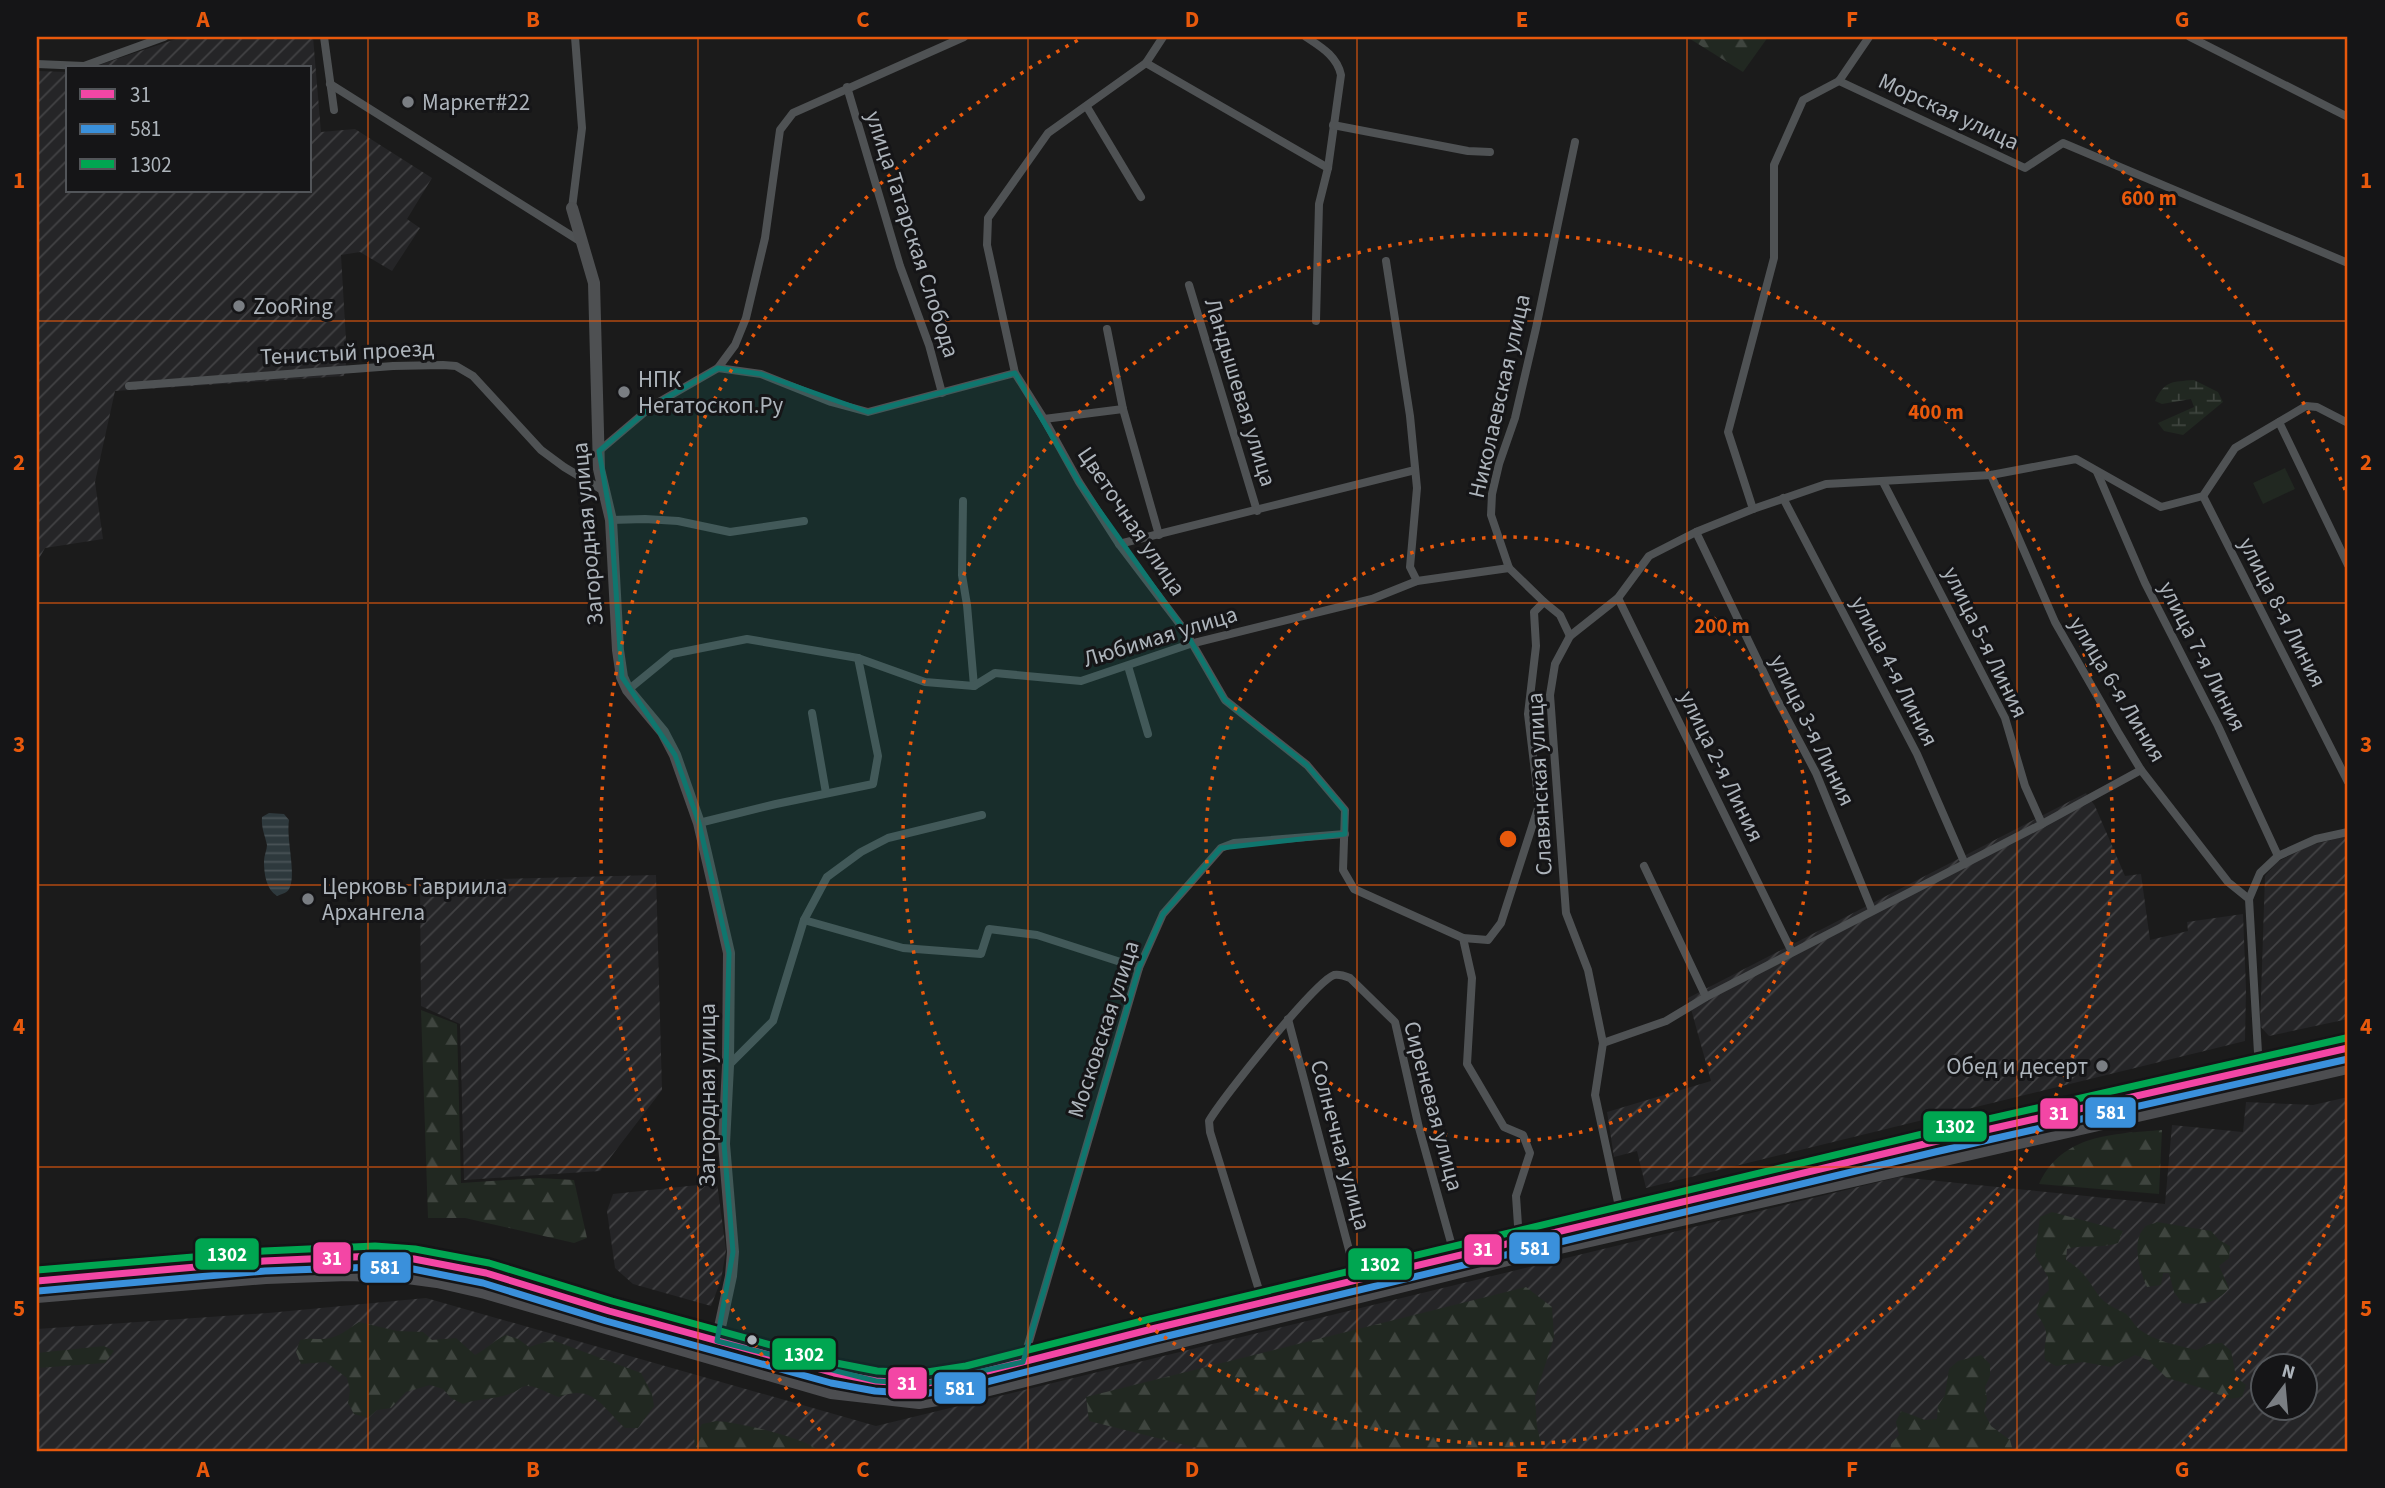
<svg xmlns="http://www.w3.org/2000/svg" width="2385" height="1488" font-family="'Source Sans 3',sans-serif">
<defs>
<pattern id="industrial-furrows" width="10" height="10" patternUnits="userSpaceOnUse" patternTransform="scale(1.75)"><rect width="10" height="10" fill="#252527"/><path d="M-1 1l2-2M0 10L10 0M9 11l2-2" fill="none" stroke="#424244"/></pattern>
<pattern id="forest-firs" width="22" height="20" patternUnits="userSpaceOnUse" patternTransform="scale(1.75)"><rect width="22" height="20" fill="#212821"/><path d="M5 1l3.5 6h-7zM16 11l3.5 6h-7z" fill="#3f453f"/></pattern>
<pattern id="wetland-marsh" width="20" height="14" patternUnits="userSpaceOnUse" patternTransform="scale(1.75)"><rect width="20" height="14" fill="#212821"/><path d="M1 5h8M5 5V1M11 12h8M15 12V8" fill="none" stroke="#3f453f"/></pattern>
<pattern id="water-rules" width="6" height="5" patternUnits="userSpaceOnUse" patternTransform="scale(1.75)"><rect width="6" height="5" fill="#2e393d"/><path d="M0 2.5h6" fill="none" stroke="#4a5357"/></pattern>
</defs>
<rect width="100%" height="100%" fill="#1b1b1b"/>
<g fill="url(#industrial-furrows)" fill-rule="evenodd">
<polygon points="182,37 313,37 321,132 355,129 432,178 407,219 420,228 392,271 360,252 341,255 347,357 344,376 115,391 95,482 103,539 45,548 37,562 37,71 68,72 68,191 310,191 310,68 90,68"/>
<polygon points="2086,793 2095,806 2125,876 2141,874 2150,940 2188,931 2187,922 2243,914 2246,989 2245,1041 1646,1188 1637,1151 1614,1157 1607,1112 1711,1081 1688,998"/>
<polygon points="2348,836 2348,1019 2269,1036 2260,1026 2265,876 2277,862 2311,845"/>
<polygon points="656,875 662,1090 600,1171 464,1180 460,1024 421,1006 420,881"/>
<path d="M2348,1097V1451H37V1329L268,1313L426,1298L876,1426L1899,1177L2165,1204L2172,1125L2243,1132L2246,1102L2313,1105ZM2262,1366H2304V1408H2262Z"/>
<polygon points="717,1183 726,1250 721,1280 711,1306 633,1284 615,1268 607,1211 613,1194"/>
</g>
<g fill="url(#forest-firs)">
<polygon points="1687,37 1768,37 1743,72"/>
<polygon points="421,1010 457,1024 461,1183 539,1178 574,1180 587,1238 574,1243 465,1218 428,1218"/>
<path d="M2162,1130L2159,1194L2039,1184C2062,1134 2113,1134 2162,1130Z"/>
<path d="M2052,1212L2123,1231L2118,1243C2101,1249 2085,1244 2067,1249L2066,1260C2085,1272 2087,1279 2099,1296C2105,1304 2117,1309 2126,1314C2132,1319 2134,1326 2140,1330C2155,1341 2179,1346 2197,1350L2208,1344L2222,1343L2231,1351L2236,1377L2246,1385L2242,1397L2229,1399L2205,1389L2167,1378L2148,1360L2135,1355L2111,1367L2083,1362L2056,1366L2045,1360C2042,1336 2054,1337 2036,1313L2040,1299L2049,1290L2048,1277L2035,1255L2040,1217Z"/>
<path d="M2157,1222L2211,1231L2219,1240L2230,1246L2229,1258L2219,1266L2229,1288C2216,1304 2202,1305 2182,1303L2174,1292L2169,1273H2163L2161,1285L2147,1287C2140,1272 2130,1240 2146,1226C2149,1224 2154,1224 2157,1222Z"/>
<polygon points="1526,1287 1552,1307 1554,1337 1535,1397 1537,1427 1543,1451 1209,1451 1089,1421 1086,1397"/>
<path d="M359,1322L397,1331L423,1332L432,1340L456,1338L475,1355C487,1349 494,1340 506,1335L518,1339L529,1347L552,1340L641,1373L652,1394L654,1406L638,1428H625C603,1408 593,1383 559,1397C549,1394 538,1386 527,1386C521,1386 518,1391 512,1393C496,1400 479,1398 463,1404L451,1398L443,1389L430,1385L406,1392L391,1408L377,1410L368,1418L354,1414L348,1403L350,1390L347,1378L326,1362L301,1364L296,1352L300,1340C308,1338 315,1339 323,1339C337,1339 348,1329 359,1322Z"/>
<polygon points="104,1346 114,1351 105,1363 37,1368 37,1353"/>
<polygon points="1981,1355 1990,1364 1990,1376 1985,1387 1987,1399 1984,1412 1991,1426 2010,1440 2013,1451 1890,1451 1891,1444 1899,1435 1896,1422 1901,1411 1925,1420 1937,1419 1938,1406 1945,1395 1949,1369 1958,1361"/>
<path d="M717,1421C741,1423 802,1437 820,1451H696L694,1438L702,1424Z"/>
</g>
<path fill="url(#wetland-marsh)" d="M2194,380L2218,392L2223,402L2183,435L2164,431L2158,423L2194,407L2191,399L2162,404L2155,401C2165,380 2172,382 2194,380Z"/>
<polygon fill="#212821" points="2285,468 2295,489 2263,504 2253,483"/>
<path fill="url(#water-rules)" d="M269,813L284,814L289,820C286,839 296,872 290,887C288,893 282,894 277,896C266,889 264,874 264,861C264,855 267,850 267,845C265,835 261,828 262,817Z"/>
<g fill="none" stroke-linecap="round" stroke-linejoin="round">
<g stroke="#4f5254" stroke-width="8">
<polyline points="324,37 334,110"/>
<polyline points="1163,37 1146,63 1048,133 988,218 987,245 1015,373 1044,419 1079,482 1119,544 1185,631 1225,700 1307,765 1345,810 1343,870 1354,889 1463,938 1488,940 1501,923 1539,805 1528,714 1536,646 1534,612 1544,602"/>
<path d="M1306,37C1321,47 1337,56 1341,75L1328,168L1319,204L1316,321"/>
<polyline points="2190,37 2348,117"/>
<polyline points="1146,63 1328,168"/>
<polyline points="37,64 84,66 164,37"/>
<polyline points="1839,81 2025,168 2063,143 2348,263"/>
<polyline points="330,84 583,243"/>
<polyline points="847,87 900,266 929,345 942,393"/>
<polyline points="1087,107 1141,197"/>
<polyline points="1333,125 1468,151 1490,152"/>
<polyline points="572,208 582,128 575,37"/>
<polyline points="1386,261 1410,416 1417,488 1410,567 1417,581"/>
<polyline points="1189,285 1257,511"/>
<polyline points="1107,329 1123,409 1159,535"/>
<polyline points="718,368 735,345 746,318 765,238 780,130 793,113 964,37"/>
<polyline points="129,386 393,366 443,365 456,366 473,376 541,450 564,467 604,491"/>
<polyline points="1044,419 1123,409"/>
<polyline points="2279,422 2348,565"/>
<polyline points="599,451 652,406 718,368 761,374 831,402 868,412 1015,373"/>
<polyline points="2097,472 2145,583 2218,726 2278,856"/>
<polyline points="1991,475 2055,622 2118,732 2141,770 2228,882 2249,899"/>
<polyline points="1883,482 2005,718 2025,786 2042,824"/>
<polyline points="2203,496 2348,782"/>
<polyline points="1783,498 1917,754 1965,864"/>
<polyline points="963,501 962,575 967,605 974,686"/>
<polyline points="1753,509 1728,432 1774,258 1774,165 1803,100 1839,81 1869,37"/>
<polyline points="611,520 645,519 678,521 730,532 804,521"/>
<polyline points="1696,532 1774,694 1816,773 1872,910"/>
<polyline points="1119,544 1415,470"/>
<polyline points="1618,598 1792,952"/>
<polyline points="1570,636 1560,615 1544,602 1509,568 1491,515 1492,494 1499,464 1515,418 1536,328 1575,142"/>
<polyline points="1128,666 1148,734"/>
<polyline points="628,690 672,654 747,639 858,658 925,682 974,686 995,673 1081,681 1190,644 1372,599 1417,581 1509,568"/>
<polyline points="812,713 826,793"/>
<polyline points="699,823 776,804 873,784 878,756 858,658"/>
<polyline points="1644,866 1706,997"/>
<polyline points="804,920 903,948 981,954 989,929 1037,935 1139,968"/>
<polyline points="1463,938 1472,978 1467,1064 1504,1127 1523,1135 1530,1153 1516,1196 1519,1240"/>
<polyline points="1288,1019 1357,1280"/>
<polyline points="1603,1043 1666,1021 1706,997 2042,824 2141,770"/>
<polyline points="728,1066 773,1021 804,920 827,877 861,852 888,838 982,815"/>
<polyline points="2259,1070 2249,899 2260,873 2278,856 2316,839 2348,832"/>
<polyline points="1621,1216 1595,1095 1603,1043 1588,970 1566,913 1550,695 1555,664 1570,636 1618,598 1649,556 1696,532 1753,509 1826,484 1991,475 2076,459 2161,507 2203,496 2235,448 2306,406 2317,407 2348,423"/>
<path d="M1263,1303L1210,1132L1209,1121C1222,1098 1315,982 1334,975C1340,974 1345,976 1350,978L1395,1022L1419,1128L1455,1257"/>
<polyline points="1023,1362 1139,968 1163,914 1221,848 1234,843 1345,834"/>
</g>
<polyline stroke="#4e5052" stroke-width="12" points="572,208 594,283 599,469 611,520 618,650 622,677 628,690 663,732 675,755 699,823 729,953 728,1066 724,1144 733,1252 731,1276 717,1341"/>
<g stroke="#4c4d50" stroke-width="12">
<polyline points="37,1281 264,1261 375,1256 414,1259 486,1273 609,1311 834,1373 876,1381 922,1384 968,1376 1152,1329 1933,1142 2348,1048"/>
<polyline points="37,1297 266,1278 348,1275 400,1277 437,1282 485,1293 831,1393 919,1403 969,1395 1520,1257 2348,1068"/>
</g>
<defs>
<polyline id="bus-1" points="37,1281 264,1261 375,1256 414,1259 486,1273 609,1311 834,1373 876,1381 922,1384 968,1376 1152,1329 1933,1142 2348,1048"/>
<polyline id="bus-2" points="38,1291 265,1271 375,1267 413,1269 483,1283 606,1321 831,1383 875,1391 923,1394 971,1386 1155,1339 1935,1152 2348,1059"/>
<polyline id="bus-3" points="37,1270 264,1251 375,1246 415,1249 489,1263 612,1301 836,1363 877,1371 921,1373 966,1366 1150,1319 1931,1132 2346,1038"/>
</defs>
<use href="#bus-1" stroke="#151517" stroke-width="12"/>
<use href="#bus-2" stroke="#151517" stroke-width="12"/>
<use href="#bus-3" stroke="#151517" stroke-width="12"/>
<use href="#bus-1" stroke="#f346a5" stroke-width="7"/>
<use href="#bus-2" stroke="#3a90db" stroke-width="7"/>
<use href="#bus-3" stroke="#00a651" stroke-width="7"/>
</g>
<path fill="#0f766e" fill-opacity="0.2" stroke="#0f766e" stroke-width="5" stroke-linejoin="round" d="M718,368L761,374L868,412L1015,373L1079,482L1185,631L1225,700L1307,765L1345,810V834L1221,848L1163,914L1139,968L1023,1362L922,1384L876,1381L717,1341L733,1252L724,1144L729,953L699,823L675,755L622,677L611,520L599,451L652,406Z"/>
<path fill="none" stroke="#e8590c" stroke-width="2" stroke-opacity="0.55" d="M368,37V1451M698,37V1451M1028,37V1451M1357,37V1451M1687,37V1451M2017,37V1451M37,321H2348M37,603H2348M37,885H2348M37,1167H2348"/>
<g fill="none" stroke="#e8590c" stroke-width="3.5" stroke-dasharray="3.5 7">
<circle cx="1508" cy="839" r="302"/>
<circle cx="1508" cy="839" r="605"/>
<path d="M2346 1186A907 907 0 0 1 2182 1446M834 1446A907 907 0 0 1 1082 38M1934 38A907 907 0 0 1 2346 492"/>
</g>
<g fill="#7a7e83" stroke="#151517" stroke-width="2.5">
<circle cx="408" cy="102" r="7"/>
<circle cx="239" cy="306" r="7"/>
<circle cx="624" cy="392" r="7"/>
<circle cx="308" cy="899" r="7"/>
<circle cx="2102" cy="1066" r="7"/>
</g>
<circle fill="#adb4bb" stroke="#151517" stroke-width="2.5" cx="752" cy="1340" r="6"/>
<g text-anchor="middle" stroke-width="6" stroke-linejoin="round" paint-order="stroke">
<g font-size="23" fill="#adb4bb" stroke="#151517" text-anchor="start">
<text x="422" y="110">Маркет#22</text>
<text x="253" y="314">ZooRing</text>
<text x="638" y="387">НПК<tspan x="638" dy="26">Негатоскоп.Ру</tspan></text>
<text x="322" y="894">Церковь Гавриила<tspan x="322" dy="26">Архангела</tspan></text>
<text x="2088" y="1074" text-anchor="end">Обед и десерт</text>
</g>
<g font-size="23" fill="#adb4bb" stroke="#151517">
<text transform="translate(1949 111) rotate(25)" y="8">Морская улица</text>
<text transform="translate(913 234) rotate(72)" y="8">улица Татарская Слобода</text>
<text transform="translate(347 352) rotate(-3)" y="8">Тенистый проезд</text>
<text transform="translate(1241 392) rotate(73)" y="8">Ландышевая улица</text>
<text transform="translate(1499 396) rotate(-77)" y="8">Николаевская улица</text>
<text transform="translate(1132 521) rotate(56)" y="8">Цветочная улица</text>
<text transform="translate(587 534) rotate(-95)" y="8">Загородная улица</text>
<text transform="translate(2283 612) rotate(63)" y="8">улица 8-я Линия</text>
<text transform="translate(1160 636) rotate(-17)" y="8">Любимая улица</text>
<text transform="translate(1986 642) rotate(64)" y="8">улица 5-я Линия</text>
<text transform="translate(2203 656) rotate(63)" y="8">улица 7-я Линия</text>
<text transform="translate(1895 671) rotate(63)" y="8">улица 4-я Линия</text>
<text transform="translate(2118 689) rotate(59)" y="8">улица 6-я Линия</text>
<text transform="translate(1813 730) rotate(64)" y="8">улица 3-я Линия</text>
<text transform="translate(1722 766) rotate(64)" y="8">улица 2-я Линия</text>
<text transform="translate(1539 784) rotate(-93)" y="8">Славянская улица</text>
<text transform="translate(1103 1029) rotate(-72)" y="8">Московская улица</text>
<text transform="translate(707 1095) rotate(-90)" y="8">Загородная улица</text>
<text transform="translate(1434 1106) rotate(75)" y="8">Сиреневая улица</text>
<text transform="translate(1341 1145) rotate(75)" y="8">Солнечная улица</text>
</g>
</g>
<circle cx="1508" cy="839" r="10" fill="#e8590c" stroke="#151517" stroke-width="3.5"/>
<g font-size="21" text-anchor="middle" font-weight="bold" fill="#e8590c" stroke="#151517" stroke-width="6" stroke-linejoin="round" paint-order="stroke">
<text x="2149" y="205">600 m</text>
<text x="1936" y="419">400 m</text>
<text x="1722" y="633">200 m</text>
</g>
<g stroke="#151517" stroke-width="2.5">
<rect x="2084" y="1096" width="53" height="33" rx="7" fill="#3a90db"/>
<rect x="2039" y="1097" width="40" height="33" rx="7" fill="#f346a5"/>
<rect x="1922" y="1110" width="66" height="33" rx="7" fill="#00a651"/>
<rect x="1508" y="1231" width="53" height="34" rx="7" fill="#3a90db"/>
<rect x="1463" y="1233" width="40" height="33" rx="7" fill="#f346a5"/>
<rect x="194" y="1237" width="66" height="34" rx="7" fill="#00a651"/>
<rect x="312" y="1241" width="40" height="34" rx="7" fill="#f346a5"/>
<rect x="1347" y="1247" width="66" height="34" rx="7" fill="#00a651"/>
<rect x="359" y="1251" width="53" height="33" rx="7" fill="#3a90db"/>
<rect x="771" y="1337" width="66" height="34" rx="7" fill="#00a651"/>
<rect x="887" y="1366" width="41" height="34" rx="7" fill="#f346a5"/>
<rect x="933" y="1371" width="54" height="34" rx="7" fill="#3a90db"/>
</g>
<g font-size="19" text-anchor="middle" font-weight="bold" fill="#fff">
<text x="2111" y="1119">581</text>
<text x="2059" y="1120">31</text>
<text x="1955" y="1133">1302</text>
<text x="1535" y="1255">581</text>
<text x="1483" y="1256">31</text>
<text x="227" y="1261">1302</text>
<text x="332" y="1265">31</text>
<text x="1380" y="1271">1302</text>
<text x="385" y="1274">581</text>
<text x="804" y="1361">1302</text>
<text x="907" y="1390">31</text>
<text x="960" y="1395">581</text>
</g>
<rect width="2385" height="1488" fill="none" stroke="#151517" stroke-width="77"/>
<rect x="66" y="66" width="245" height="126" fill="#151517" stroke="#525559" stroke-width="2"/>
<rect x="80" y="89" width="35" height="10" fill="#f346a5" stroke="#525559" stroke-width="2"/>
<text x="130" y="102" font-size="21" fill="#adb4bb">31</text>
<rect x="80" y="124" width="35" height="10" fill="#3a90db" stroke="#525559" stroke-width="2"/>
<text x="130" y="136" font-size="21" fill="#adb4bb">581</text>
<rect x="80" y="159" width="35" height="10" fill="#00a651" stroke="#525559" stroke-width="2"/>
<text x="130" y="172" font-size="21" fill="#adb4bb">1302</text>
<g transform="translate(2284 1387) rotate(16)"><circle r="33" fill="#151517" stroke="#525559" stroke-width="2"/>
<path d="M0-5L12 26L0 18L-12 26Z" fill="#7a7e83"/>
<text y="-10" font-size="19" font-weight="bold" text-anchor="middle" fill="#adb4bb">N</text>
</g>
<rect x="38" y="38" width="2308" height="1412" fill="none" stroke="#e8590c" stroke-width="2.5"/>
<g font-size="23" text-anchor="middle" font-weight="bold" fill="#e8590c">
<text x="203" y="27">A</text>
<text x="533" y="27">B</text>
<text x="863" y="27">C</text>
<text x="1192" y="27">D</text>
<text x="1522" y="27">E</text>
<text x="1852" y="27">F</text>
<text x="2182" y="27">G</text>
<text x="19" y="188">1</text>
<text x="2366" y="188">1</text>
<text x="19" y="470">2</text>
<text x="2366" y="470">2</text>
<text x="19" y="752">3</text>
<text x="2366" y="752">3</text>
<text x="19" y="1034">4</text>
<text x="2366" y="1034">4</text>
<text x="19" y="1316">5</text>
<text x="2366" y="1316">5</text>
<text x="203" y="1477">A</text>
<text x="533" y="1477">B</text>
<text x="863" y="1477">C</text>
<text x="1192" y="1477">D</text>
<text x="1522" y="1477">E</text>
<text x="1852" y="1477">F</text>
<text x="2182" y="1477">G</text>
</g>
</svg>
